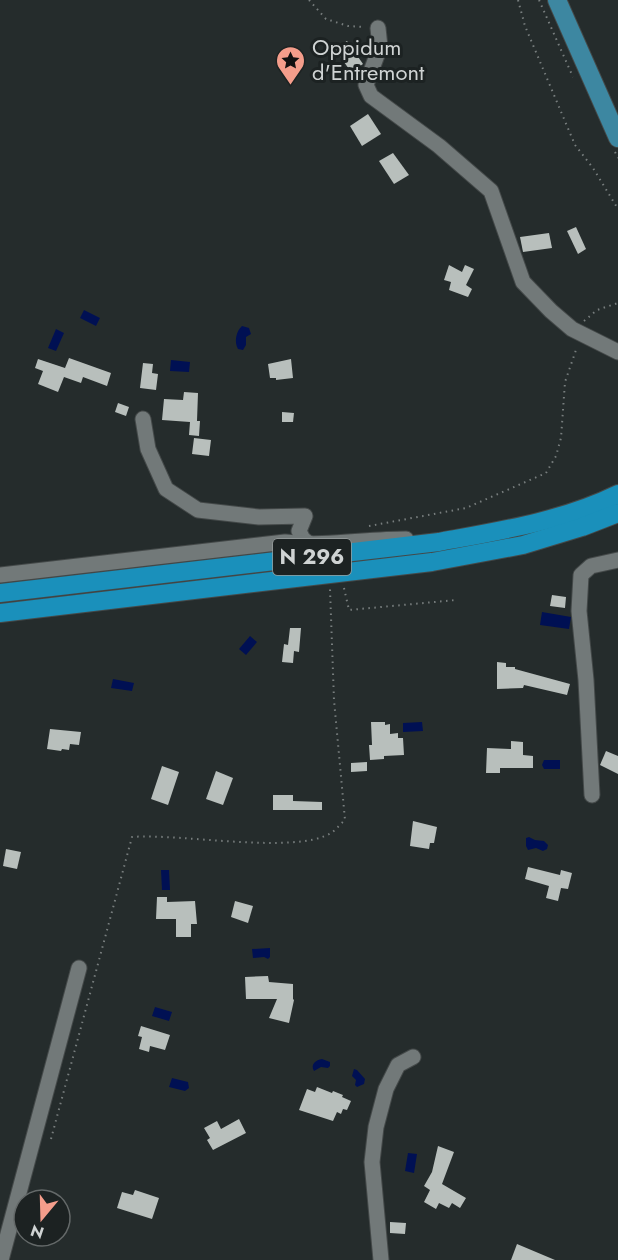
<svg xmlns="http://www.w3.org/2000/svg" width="618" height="1260" font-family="Jost,sans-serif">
<rect width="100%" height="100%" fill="#252c2c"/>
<g fill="#001053">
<polygon points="84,310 100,318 96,326 80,318"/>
<path d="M242,326L249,328L251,334L246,337V345L243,350L238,349C234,342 236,331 242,326Z"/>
<polygon points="56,329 64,333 56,351 48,348"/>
<polygon points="171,360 190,362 189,372 170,371"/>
<polygon points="542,612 571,617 569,629 540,625"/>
<polygon points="250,636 257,642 246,655 239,649"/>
<polygon points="113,679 134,683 132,691 111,688"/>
<polygon points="422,722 423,731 403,732 403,723"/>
<polygon points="544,760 560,760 560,769 544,769 542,765"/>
<polygon points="529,837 535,840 544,841 548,845 547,849 543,851 536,848 528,850 526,846 526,838"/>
<polygon points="161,870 169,870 170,890 162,890"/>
<polygon points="270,948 270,957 268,959 264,957 253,958 252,949"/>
<polygon points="155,1007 172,1012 169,1021 152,1016"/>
<path d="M322,1059L330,1062V1066L328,1068L321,1067L314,1071C310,1064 316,1060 322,1059Z"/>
<polygon points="354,1069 357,1070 365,1079 364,1084 357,1087 355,1085 356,1080 352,1076"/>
<polygon points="172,1078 188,1082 189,1088 185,1091 169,1087"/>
<polygon points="408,1153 417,1154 414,1173 405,1171"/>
</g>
<g fill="#b8bfbc">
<polygon points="347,41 363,64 351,72 335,49"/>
<polygon points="368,114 381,134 362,146 350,126"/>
<polygon points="393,153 409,175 394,184 379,161"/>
<polygon points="576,227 586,249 578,254 567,231"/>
<polygon points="549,233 552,248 523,252 520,237"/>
<polygon points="449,265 462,272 465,265 474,269 466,285 472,289 468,297 449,290 451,282 444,280"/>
<polygon points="69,358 111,373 107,386 83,377 81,383 64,377 58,392 38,384 43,371 35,368 38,359 65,368"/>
<polygon points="291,359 293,378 276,380 276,378 270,378 268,364"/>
<polygon points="143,363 153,364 152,373 158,374 156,390 140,388"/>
<polygon points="184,392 198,393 197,421 200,421 199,436 189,435 190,422 162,420 164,399 183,400"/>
<polygon points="118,403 129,407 126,416 115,412"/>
<polygon points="282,412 294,413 293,422 282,422"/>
<polygon points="194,438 211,440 209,456 192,454"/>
<polygon points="552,595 566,597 565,608 550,606"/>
<polygon points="290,628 301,628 299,652 294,651 293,663 282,662 284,644 288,645"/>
<polygon points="497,662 506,663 506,667 515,667 515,669 570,684 567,695 524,685 523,688 497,689"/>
<polygon points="371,722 385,722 385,725 390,724 390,734 398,733 398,738 403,738 404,755 384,756 384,759 370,760 369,745 372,745"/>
<polygon points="50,729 81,732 79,745 70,744 69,750 62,749 61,751 47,749"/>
<polygon points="511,741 523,742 523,755 533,756 533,768 500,768 500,773 486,773 487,748 511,749"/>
<polygon points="606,751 618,756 618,774 600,765"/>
<polygon points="367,762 367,771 351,772 351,763"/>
<polygon points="162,766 179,772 168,805 151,799"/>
<polygon points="216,771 233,778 223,805 206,799"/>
<polygon points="273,795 293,795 293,801 322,802 322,810 273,810"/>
<polygon points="413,821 437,827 434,843 430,843 429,849 410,846"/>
<polygon points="6,849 21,852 17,869 3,866"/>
<polygon points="528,867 560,875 561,870 572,873 568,889 561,888 558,901 546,898 549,886 525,879"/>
<polygon points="157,897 167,897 167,902 195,901 197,924 191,924 191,937 176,937 176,919 156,919"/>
<polygon points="235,901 253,906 248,923 231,917"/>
<polygon points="268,976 269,982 293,984 293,999 294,1000 289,1023 269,1018 277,999 246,999 245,977"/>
<polygon points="141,1026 170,1035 165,1050 150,1046 149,1052 139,1049 142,1037 138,1036"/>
<polygon points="317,1087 332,1093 333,1091 343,1095 342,1097 351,1101 347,1110 343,1109 341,1114 337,1112 333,1121 299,1110 307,1089 315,1092"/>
<polygon points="239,1119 246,1133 213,1150 207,1140 210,1138 204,1128 217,1121 221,1129"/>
<polygon points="438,1146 454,1152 442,1184 466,1198 460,1208 452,1203 449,1208 439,1203 436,1209 424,1202 430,1190 424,1186 432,1172"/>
<polygon points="135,1190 159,1198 152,1219 117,1208 122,1192 133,1195"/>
<polygon points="390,1222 406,1223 405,1234 390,1233"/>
<polygon points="517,1244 555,1260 511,1260"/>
</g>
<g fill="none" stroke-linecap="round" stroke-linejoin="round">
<defs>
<g id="minor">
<polyline points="378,28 380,47 366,85 371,96 439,146 491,191 523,282 551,311 572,329 618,352"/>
<polyline points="143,419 148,449 166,489 198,510 259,517 305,516 299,531 303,539 311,545"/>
<path d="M0,575L285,542C325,547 365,539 406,539"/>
<polyline points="592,795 586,680 579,611 581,575 591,566 618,560"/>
<polyline points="1,1260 79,968"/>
<polyline points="381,1260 372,1162 376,1127 386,1089 398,1065 413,1057"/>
</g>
<polyline id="major" points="557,0 618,138"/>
<g id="highway">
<path d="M0,593L439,542C499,531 563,521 618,494"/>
<polyline points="0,613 432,562 523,545 582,527 618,513"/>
</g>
</defs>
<use href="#minor" stroke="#444949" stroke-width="17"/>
<use href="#major" stroke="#444949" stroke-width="20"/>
<use href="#highway" stroke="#444949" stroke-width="20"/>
<g stroke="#787e7e" stroke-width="2" stroke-dasharray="1.5 4.5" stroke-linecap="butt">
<polyline points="309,0 326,19 348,26 365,27"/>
<polyline points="518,0 525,26 575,145 593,168 618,209"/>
<polyline points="539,0 573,77"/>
<polyline points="615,152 618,158"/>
<polyline points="584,321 597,310 618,303"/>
<polyline points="369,526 466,508 546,473 556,456 561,438 565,382 577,347"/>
<polyline points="344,588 349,610 456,600"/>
<path d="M51,1139L132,837C180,833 295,855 331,833C336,830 340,824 345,820L334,700L330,589"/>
</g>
<use href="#minor" stroke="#727979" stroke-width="15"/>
<use href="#major" stroke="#3d87a1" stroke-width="18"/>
<use href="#highway" stroke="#1a90bb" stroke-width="18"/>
</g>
<defs>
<symbol id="sight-pin" viewBox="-11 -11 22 30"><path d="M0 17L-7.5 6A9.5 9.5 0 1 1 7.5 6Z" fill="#f49d8b" stroke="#1c2222"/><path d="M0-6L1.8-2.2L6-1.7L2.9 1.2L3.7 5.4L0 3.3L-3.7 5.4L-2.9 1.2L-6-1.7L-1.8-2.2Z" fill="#111"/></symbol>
</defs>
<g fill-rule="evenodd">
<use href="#sight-pin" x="274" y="44" width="33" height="45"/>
</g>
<g text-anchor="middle" stroke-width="6" stroke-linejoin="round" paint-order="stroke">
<rect fill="#1c2222" stroke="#999e9e" stroke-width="1.5" x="273" y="539" width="78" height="36" rx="4.5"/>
<g font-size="21" font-weight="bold" fill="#cfd3d3">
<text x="312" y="564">N 296</text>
</g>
<g font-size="22" fill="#cfd3d3" stroke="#1c2222" text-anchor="start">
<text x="312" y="55">Oppidum<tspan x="312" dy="25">d'Entremont</tspan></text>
</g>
</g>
<g transform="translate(42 1218) rotate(199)"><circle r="28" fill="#1c2222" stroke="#646969" stroke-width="1.5"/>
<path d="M0-4.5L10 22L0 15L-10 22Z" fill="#f49d8b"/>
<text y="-9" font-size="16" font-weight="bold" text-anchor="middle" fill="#cfd3d3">N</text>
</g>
</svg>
